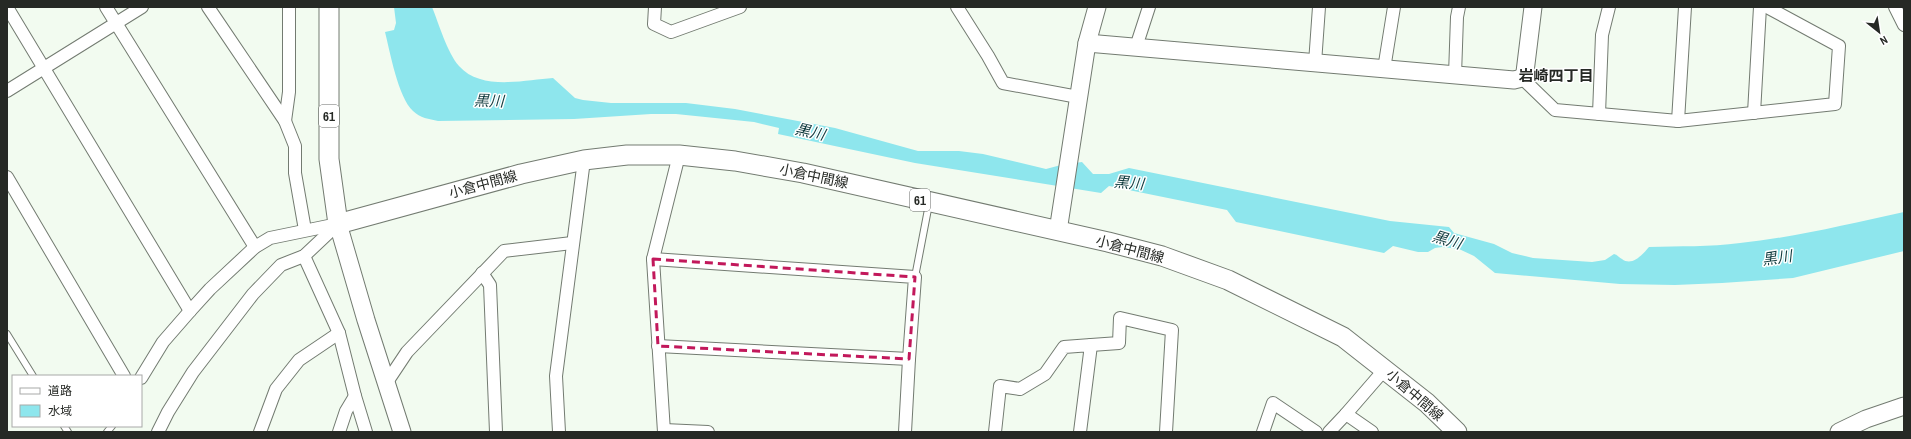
<svg xmlns="http://www.w3.org/2000/svg" width="1911" height="439" font-family="'Archivo Narrow','Noto Sans JP',sans-serif">
<rect width="100%" height="100%" fill="#f2fbf0"/>
<path fill="#8ee6ed" d="M394,7H432C439,24 447,52 459,66C481,91 524,80 553,78L575,98L583,100L611,103H686L735,109L835,128L918,151H959L983,154L1046,169L1061,165L1082,162L1093,174H1109L1129,168L1390,221L1449,227L1454,233L1494,244L1512,253L1533,258L1592,262L1605,260L1614,254C1618,255 1618,257 1622,259C1632,267 1643,254 1649,247C1679,246 1710,247 1740,243C1796,237 1849,224 1904,212V251L1793,278L1722,283L1675,285L1620,284L1495,273L1474,256L1459,249L1442,247L1435,248L1428,252H1418L1393,246L1384,253L1236,222L1227,210L1109,186L1101,193L915,163L778,134L779,128L754,122L676,114H651L574,119L438,121C429,119 420,118 413,111C398,97 390,52 385,32L394,30L396,23Z"/>
<g fill="none" stroke-linecap="round" stroke-linejoin="round">
<defs>
<g id="lane">
<polyline points="915,277 929,204"/>
<polyline points="7,334 33,376"/>
<polyline points="64,426 68,432"/>
<polyline points="107,432 112,426"/>
</g>
<g id="street">
<polyline points="7,7 190,311"/>
<polyline points="106,7 255,247"/>
<polyline points="208,7 285,121 295,146 295,173 305,230"/>
<polyline points="655,7 654,24 671,32 740,7"/>
<polyline points="957,7 988,56 1003,83 1078,97"/>
<polyline points="1895,7 1904,25"/>
<polyline points="1136,47 1149,7"/>
<polyline points="1315,63 1319,7"/>
<polyline points="1384,69 1394,7"/>
<polyline points="1455,75 1457,17 1459,7"/>
<polyline points="1522,78 1555,110 1678,121 1835,104 1839,46 1767,7"/>
<polyline points="7,91 142,7"/>
<polyline points="1754,113 1760,7"/>
<polyline points="1599,114 1602,35 1609,7"/>
<polyline points="285,121 289,92 289,7"/>
<polyline points="1678,121 1685,7"/>
<polyline points="7,177 124,376"/>
<polyline points="304,256 339,333 355,396 366,432"/>
<polyline points="653,259 915,277 909,359"/>
<polyline points="482,273 490,285 496,432"/>
<polyline points="1091,345 1119,343 1120,318 1172,330 1166,432"/>
<polyline points="658,346 909,359 905,432"/>
<polyline points="141,378 163,342 190,311 210,289 255,247 270,238 338,224"/>
<polyline points="387,382 407,352 504,251 572,243"/>
<polyline points="1346,414 1385,369"/>
<polyline points="664,430 708,432"/>
<polyline points="158,432 168,412 193,372 253,294 281,265 304,256 338,224"/>
<polyline points="260,432 276,389 299,360 339,333"/>
<polyline points="339,432 346,411 355,396"/>
<polyline points="559,432 556,376 584,160"/>
<polyline points="664,432 653,259 679,155"/>
<polyline points="995,432 1000,386 1020,389 1045,374 1064,347 1091,345 1080,432"/>
<polyline points="1263,432 1273,403 1316,432"/>
<polyline points="1329,432 1346,414 1372,432"/>
</g>
<g id="secondary">
<polyline points="1087,43 1514,80 1522,78 1525,72 1533,7"/>
<polyline points="338,224 366,320 402,432"/>
<polyline points="1058,231 1087,43 1097,7"/>
<polyline points="1839,432 1866,419 1904,406"/>
</g>
<polyline id="primary" points="329,7 329,159 338,224 521,174 584,160 627,155 679,155 735,161 803,173 1108,242 1162,256 1228,280 1343,337 1427,403 1457,432"/>
</defs>
<use href="#lane" stroke="#737b71" stroke-width="8"/>
<use href="#street" stroke="#737b71" stroke-width="14"/>
<use href="#secondary" stroke="#737b71" stroke-width="19"/>
<use href="#primary" stroke="#737b71" stroke-width="21"/>
<use href="#lane" stroke="#fff" stroke-width="6"/>
<use href="#street" stroke="#fff" stroke-width="12"/>
<use href="#secondary" stroke="#fff" stroke-width="17"/>
<use href="#primary" stroke="#fff" stroke-width="19"/>
</g>
<path fill="none" stroke="#c2185b" stroke-width="3" stroke-dasharray="8 5" stroke-linejoin="round" d="M653,259L915,277L909,359L658,346Z"/>
<g text-anchor="middle" stroke-width="3" stroke-linejoin="round" paint-order="stroke">
<g fill="#fff" stroke="#676966" stroke-width="1">
<rect x="319" y="105" width="20" height="22" rx="3"/>
<rect x="910" y="189" width="20" height="22" rx="3"/>
</g>
<g font-size="13" font-weight="bold" fill="#262925">
<text x="329" y="121">61</text>
<text x="920" y="205">61</text>
</g>
<g font-size="14" fill="#262925" stroke="#fff">
<text transform="translate(814 176) rotate(12)" y="5">小倉中間線</text>
<text transform="translate(483 184) rotate(-15)" y="5">小倉中間線</text>
<text transform="translate(1130 249) rotate(15)" y="5">小倉中間線</text>
<text transform="translate(1415 395) rotate(41)" y="5">小倉中間線</text>
</g>
<g font-size="15" font-weight="bold" fill="#262925" stroke="#fff">
<text x="1556" y="81">岩崎四丁目</text>
</g>
<g font-size="15" font-style="italic" fill="#133d40" stroke="#fff">
<text transform="translate(489 101) rotate(2)" y="5">黒川</text>
<text transform="translate(810 132) rotate(13)" y="5">黒川</text>
<text transform="translate(1129 183) rotate(5)" y="5">黒川</text>
<text transform="translate(1447 240) rotate(17)" y="5">黒川</text>
<text transform="translate(1777 258) rotate(-8)" y="5">黒川</text>
</g>
</g>
<rect width="1911" height="439" fill="none" stroke="#262925" stroke-width="16"/>
<rect x="12" y="375" width="130" height="52" fill="#ffffff" stroke="#a8a9a8"/>
<rect x="20" y="388" width="20" height="6" fill="#ffffff" stroke="#a8a9a8"/>
<text x="48" y="395" font-size="12" fill="#262925">道路</text>
<rect x="20" y="405" width="20" height="12" fill="#8ee6ed" stroke="#a8a9a8"/>
<text x="48" y="415" font-size="12" fill="#262925">水域</text>
<g transform="translate(1879 32) rotate(150)" stroke="#ffffff" stroke-width="3" paint-order="stroke">
<path d="M0-3L7 15L0 10L-7 15Z" fill="#262925"/>
<text y="-6" font-size="11" font-weight="bold" text-anchor="middle" fill="#262925">N</text>
</g>
</svg>
